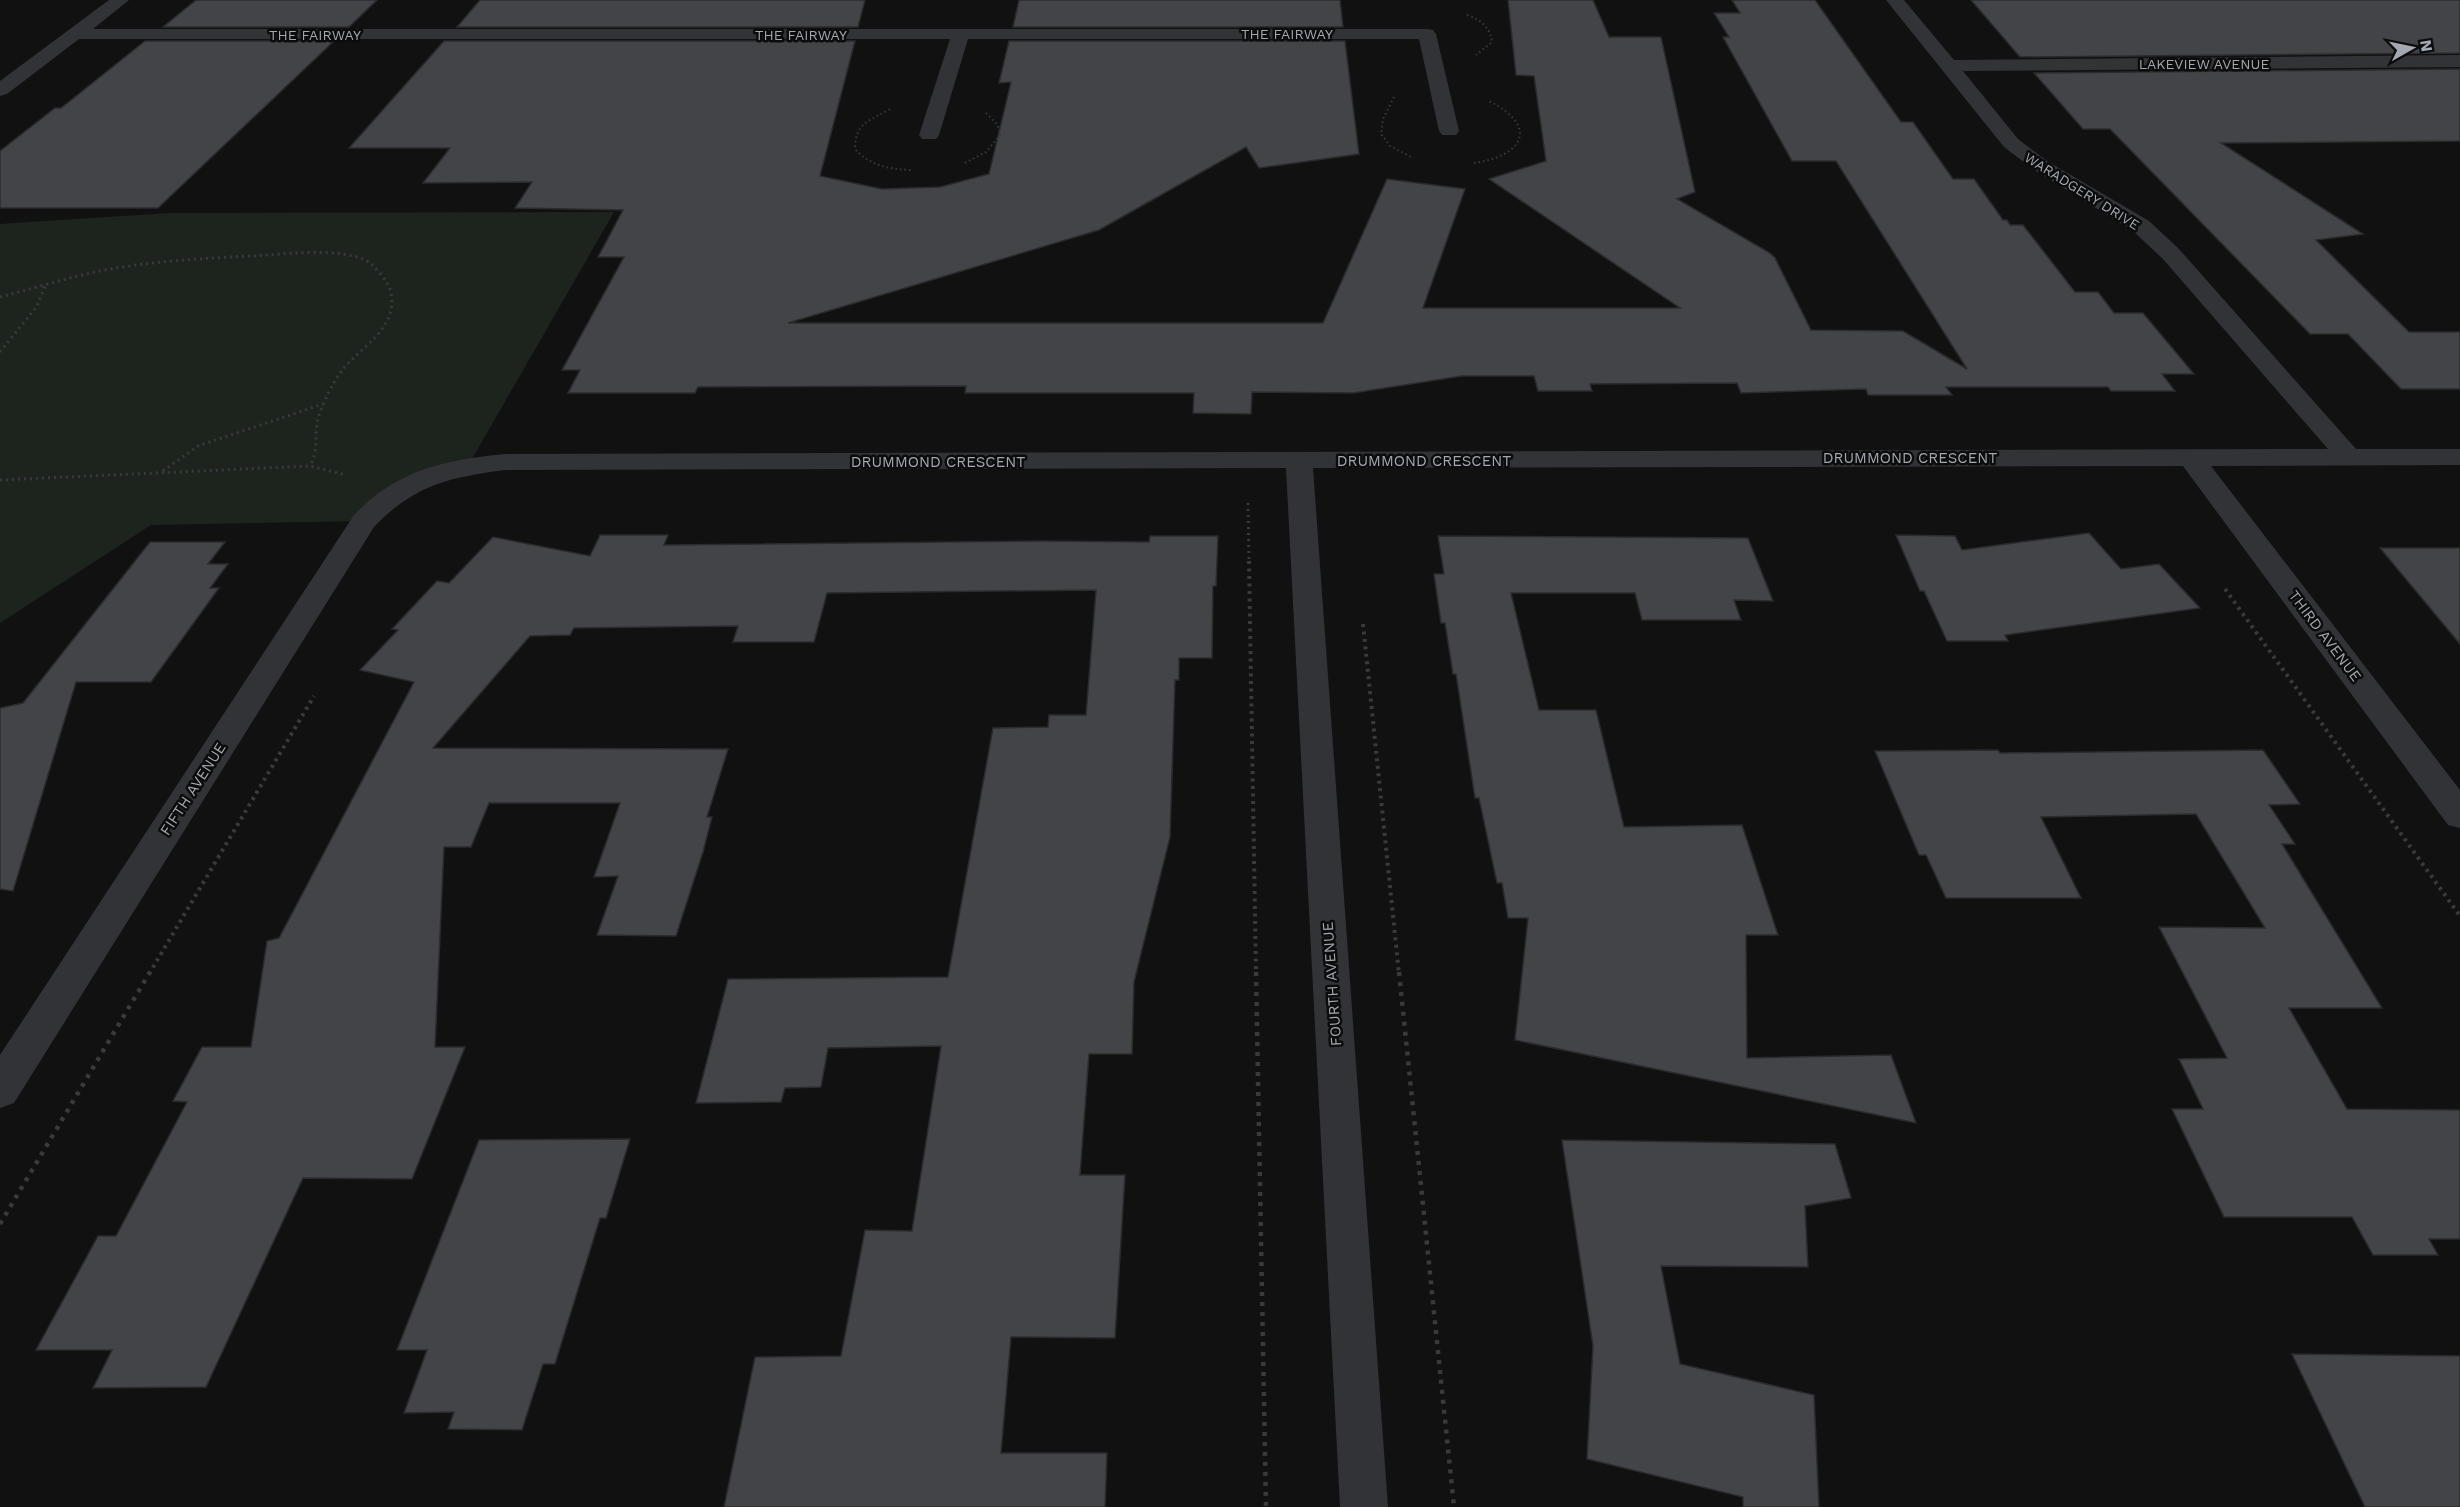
<svg xmlns="http://www.w3.org/2000/svg" width="2460" height="1507" font-family="'Work Sans',sans-serif">
<rect width="100%" height="100%" fill="#111112"/>
<polygon fill="#1d241e" points="614,212 468,466 364,521 151,525 0,623 0,224 169,213"/>
<g fill="#424447" stroke="#2b2b2e" stroke-width="1.5">
<polygon points="196,0 377,0 349,27 163,27"/>
<polygon points="480,0 865,0 858,27 457,27"/>
<polygon points="1019,0 1340,0 1343,27 1013,27"/>
<polygon points="1508,0 1593,0 1609,37 1661,37 1695,192 1677,199 1770,253 1775,258 1811,330 1903,331 1967,369 1836,161 1792,161 1723,37 1729,37 1714,13 1740,13 1732,0 1815,0 1901,122 1913,122 1953,179 1974,179 2003,220 2007,220 2010,225 2023,225 2075,292 2098,292 2114,313 2143,313 2194,374 2162,374 2175,391 2111,391 2108,387 1946,387 1952,395 1868,395 1866,389 1741,393 1737,383 1590,384 1592,391 1538,391 1534,376 1462,376 1353,393 1252,392 1251,414 1193,413 1194,393 965,393 966,386 698,387 695,393 568,393 580,370 562,370 624,257 598,257 623,210 515,208 532,182 423,183 450,148 349,148 444,41 855,41 820,176 882,189 940,187 989,174 1011,82 999,83 1009,41 1345,41 1359,154 1259,168 1246,147 1099,230 788,323 1323,323 1387,179 1465,189 1423,308 1680,308 1489,179 1546,161 1534,76 1516,75"/>
<polygon points="1971,0 2460,0 2460,53 2020,57"/>
<polygon points="145,41 334,41 158,208 0,208 0,151 55,108 61,108"/>
<polygon points="2460,69 2460,141 2221,143 2363,234 2316,240 2409,332 2460,332 2460,389 2401,389 2348,334 2310,334 2110,129 2083,129 2034,73"/>
<polygon points="2089,533 2121,569 2159,564 2200,608 2005,635 2008,641 1947,641 1924,591 1920,591 1896,535 1955,536 1962,550"/>
<polygon points="600,535 668,535 664,545 1043,541 1149,542 1150,536 1218,536 1216,586 1213,586 1212,658 1179,658 1179,680 1175,680 1170,837 1134,982 1132,1054 1089,1054 1080,1175 1125,1175 1115,1338 1011,1337 1001,1453 1107,1453 1105,1507 724,1507 755,1357 841,1356 865,1230 912,1231 941,1046 828,1048 821,1087 785,1088 781,1102 696,1103 728,979 948,977 993,728 1048,727 1049,715 1086,715 1096,590 827,593 814,642 733,642 738,626 574,628 570,635 530,636 433,748 728,749 707,817 712,817 703,852 676,936 597,935 618,876 594,877 620,803 489,803 471,847 444,847 435,1047 465,1047 412,1179 303,1178 206,1387 93,1388 112,1350 36,1350 98,1236 116,1236 187,1102 173,1101 202,1047 251,1047 267,941 279,938 414,682 360,670 398,630 392,629 437,581 449,583 493,537 590,556"/>
<polygon points="1438,536 1748,538 1773,601 1734,600 1741,620 1642,620 1635,593 1511,593 1539,710 1596,710 1624,827 1742,825 1778,935 1746,935 1747,1058 1891,1055 1916,1123 1515,1040 1528,918 1508,918 1502,883 1497,883 1479,798 1475,798 1456,674 1453,674 1445,623 1441,623 1434,574 1444,574"/>
<polygon points="150,542 225,542 208,564 228,564 210,588 219,588 151,682 76,682 13,891 0,889 0,708 23,703"/>
<polygon points="2380,548 2460,548 2460,644"/>
<polygon points="1998,750 2000,753 2263,750 2300,804 2269,805 2295,844 2282,844 2382,1008 2289,1008 2347,1109 2460,1110 2460,1239 2429,1239 2438,1255 2373,1255 2352,1217 2224,1217 2172,1109 2203,1109 2179,1059 2227,1058 2159,927 2265,928 2196,814 2041,817 2081,898 1946,898 1926,855 1919,855 1875,751"/>
<polygon points="630,1139 606,1218 600,1218 555,1364 543,1364 522,1430 448,1429 454,1412 404,1413 427,1350 397,1350 479,1140"/>
<polygon points="1562,1140 1835,1144 1851,1198 1805,1206 1808,1267 1661,1266 1680,1364 1814,1395 1819,1507 1743,1507 1743,1497 1587,1459 1593,1346"/>
<polygon points="2292,1354 2460,1356 2460,1507 2365,1507"/>
</g>
<g fill="none" stroke-linecap="round" stroke-linejoin="round">
<g stroke="#383a3d" stroke-width="2" stroke-dasharray="1.5 3" stroke-linecap="butt">
<path d="M1467,15C1481,20 1490,27 1492,42L1476,55"/>
<polyline points="1394,97 1383,119 1381,134 1390,146 1413,158"/>
<path d="M890,109C870,121 855,122 855,149C870,166 889,169 911,170"/>
<polyline points="965,163 986,152 1001,134 997,124 984,111"/>
<path d="M1474,163C1523,156 1540,127 1489,101"/>
</g>
<g stroke="#383a3d" stroke-width="3" stroke-dasharray="2 4" stroke-linecap="butt">
<path d="M0,297C35,288 70,277 105,270C159,260 214,258 268,255C294,253 338,249 363,259C373,263 389,282 391,293C398,330 359,347 340,373C331,386 323,403 318,418C314,435 319,450 310,466"/>
<polyline points="0,352 37,306 45,286"/>
<polyline points="163,471 198,446 323,404"/>
<polyline points="0,480 310,466 346,475"/>
<polyline points="1248,503 1249,562"/>
</g>
<g stroke="#383a3d" stroke-width="4" stroke-dasharray="3 4.5" stroke-linecap="butt">
<polyline points="1249,561 1256,974"/>
<polyline points="2225,589 2460,916"/>
<polyline points="1363,624 1399,974"/>
<polyline points="149,974 314,696"/>
</g>
<g stroke="#383a3d" stroke-width="4.5" stroke-dasharray="4 6" stroke-linecap="butt">
<polyline points="1256,972 1266,1507"/>
<polyline points="1399,972 1454,1507"/>
<polyline points="0,1224 150,972"/>
</g>
<g fill="#323337" fill-rule="evenodd">
<polygon points="109,0 129,0 93,29 1427,29 1433,30 1436,34 1459,131 1456,135 1442,135 1439,131 1419,39 968,39 939,135 936,139 922,139 919,135 950,39 79,39 7,94 0,96 0,81"/>
<path d="M1886,0H1904L1954,60L2460,55V67L1963,71L2018,139L2047,161L2149,221L2179,249L2356,449H2460V465L2211,466L2460,790V828L2448,825L2183,466L1313,468L1388,1507H1340L1286,468L506,470C450,477 414,485 374,527L14,1103L0,1108V1055L354,515C398,469 445,460 506,454L2328,449L2163,259L2133,231L2033,169L2004,147Z"/>
</g>
</g>
<g text-anchor="middle" stroke-width="5" stroke-linejoin="round" paint-order="stroke">
<g font-size="14" fill="#a3a8b1" stroke="#0c0c0d">
<text x="1287" y="39">THE FAIRWAY</text>
<text x="315" y="40">THE FAIRWAY</text>
<text x="801" y="40">THE FAIRWAY</text>
<text x="2204" y="69">LAKEVIEW AVENUE</text>
<text transform="translate(2082 191) rotate(32)" y="5">WARADGERY DRIVE</text>
</g>
<g font-size="15" fill="#a3a8b1" stroke="#0c0c0d">
<text x="1910" y="463">DRUMMOND CRESCENT</text>
<text x="1424" y="466">DRUMMOND CRESCENT</text>
<text x="938" y="467">DRUMMOND CRESCENT</text>
<text transform="translate(2325 636) rotate(53)" y="5">THIRD AVENUE</text>
<text transform="translate(193 789) rotate(-57)" y="5">FIFTH AVENUE</text>
<text transform="translate(1332 984) rotate(-94)" y="5">FOURTH AVENUE</text>
</g>
</g>
<g transform="translate(2412 48) rotate(81)" stroke="#0c0c0d" stroke-width="4.5" paint-order="stroke">
<path d="M0-4.5L10 22L0 15L-10 22Z" fill="#a3a8b1"/>
<text y="-9" font-size="16" font-weight="bold" text-anchor="middle" fill="#a3a8b1">N</text>
</g>
</svg>
